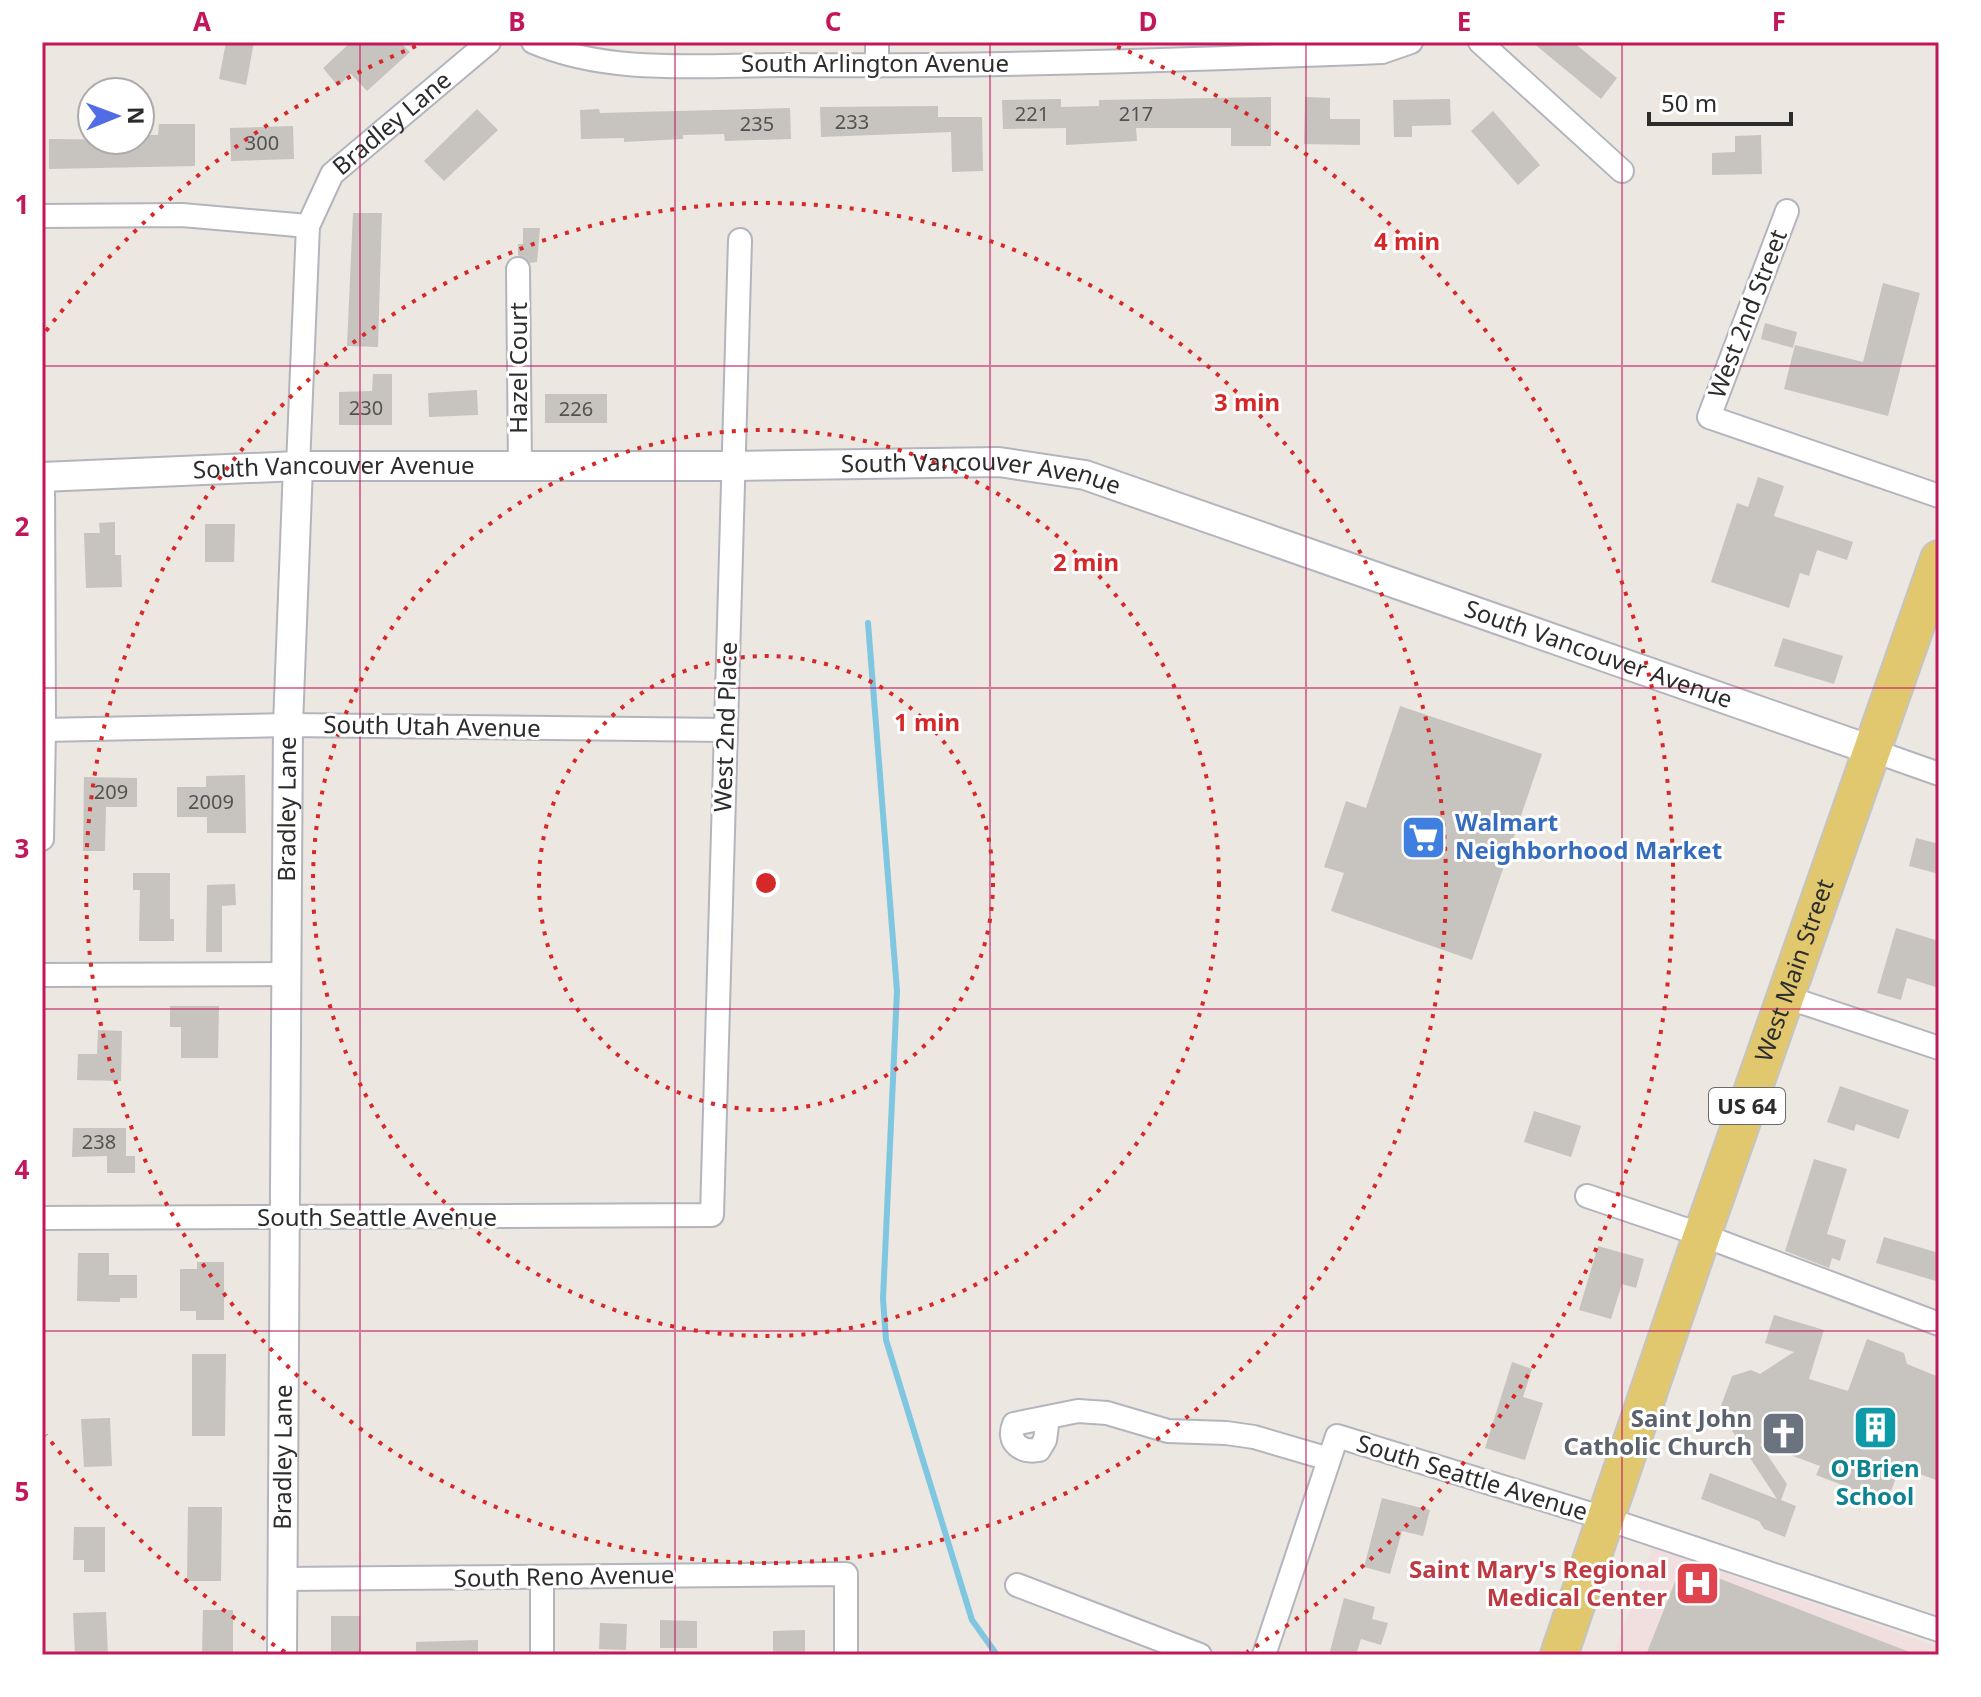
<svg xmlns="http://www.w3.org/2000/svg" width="1981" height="1697" font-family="'Noto Sans',sans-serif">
<rect width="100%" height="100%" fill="#ece7e0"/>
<polygon fill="#f1dedf" points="1652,1548 1939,1647 1939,1655 1614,1655"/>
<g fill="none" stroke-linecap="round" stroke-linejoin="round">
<polyline stroke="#7fc6e1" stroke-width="6" points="868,623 897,991 883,1299 886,1340 972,1620 997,1655"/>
</g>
<g fill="#c7c3bf">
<polygon points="226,42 254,42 246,85 219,79"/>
<polygon points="351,42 400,42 410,52 367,91 351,74 338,86 323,68"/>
<polygon points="1532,42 1573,42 1617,78 1601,99"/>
<polygon points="1271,97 1271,146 1231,146 1231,128 1136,128 1137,141 1066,145 1066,128 1003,129 1002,100 1061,99 1061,107 1099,106 1099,100"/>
<polygon points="1305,97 1330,98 1330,119 1360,119 1360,145 1304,144"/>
<polygon points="1450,99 1451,125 1412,126 1412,137 1394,137 1393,100"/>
<polygon points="938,106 938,117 982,117 983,171 952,172 951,132 821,137 820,107"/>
<polygon points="790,108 791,139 725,141 724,134 683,135 683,139 624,142 624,138 581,139 580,110 599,109 600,113"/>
<polygon points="477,109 498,130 444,181 424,161"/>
<polygon points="1493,111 1540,165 1518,185 1471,131"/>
<polygon points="159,124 195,124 195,166 49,169 49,139 140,140 140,135 158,135"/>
<polygon points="293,126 294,159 231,161 230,128"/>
<polygon points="1761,135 1762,174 1712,175 1712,153 1735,152 1735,136"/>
<polygon points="353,213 382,213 378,347 347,346"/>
<polygon points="523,228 540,228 537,262 530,263 518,255 518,244 523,244"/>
<polygon points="1883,283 1920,293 1888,416 1784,389 1795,345 1863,362"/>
<polygon points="1765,323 1797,332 1793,348 1761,339"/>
<polygon points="373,374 392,374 392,425 339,425 339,392 372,391"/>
<polygon points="477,390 478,415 429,417 428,393"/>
<rect x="545" y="394" width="62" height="29"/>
<polygon points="1758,477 1784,486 1774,516 1853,542 1847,560 1817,550 1809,576 1800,573 1789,608 1711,582 1737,503 1748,507"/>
<polygon points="115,522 115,555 121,555 122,587 86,588 84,533 100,533 99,523"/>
<polygon points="205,524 235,524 234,562 205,562"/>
<polygon points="1783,638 1843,656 1834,684 1774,666"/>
<polygon points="1400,706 1542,754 1472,960 1331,911 1344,873 1324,867 1346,801 1366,808"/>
<polygon points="245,775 246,833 207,833 207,817 177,817 177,787 206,787 206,776"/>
<polygon points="84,777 137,778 137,807 106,807 105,851 83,851"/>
<polygon points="1916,838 1939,844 1939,874 1909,866"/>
<polygon points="133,873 170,873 170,919 174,919 174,941 139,941 140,890 133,890"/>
<polygon points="235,884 236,905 222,906 222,952 206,952 207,885"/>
<polygon points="1896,928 1939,941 1939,988 1907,978 1901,1000 1877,993"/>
<polygon points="170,1006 219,1006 218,1058 181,1058 181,1027 170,1027"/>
<polygon points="98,1030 122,1031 121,1081 77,1080 78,1054 97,1054"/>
<polygon points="1840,1086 1909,1110 1899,1139 1856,1124 1854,1131 1827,1122"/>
<polygon points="1534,1111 1581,1126 1571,1157 1524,1142"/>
<polygon points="73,1128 126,1128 126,1156 135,1156 135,1173 107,1173 107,1156 72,1157"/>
<polygon points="1814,1159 1847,1169 1827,1234 1846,1240 1840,1261 1832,1258 1829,1268 1785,1251"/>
<polygon points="1884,1237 1939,1253 1939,1282 1876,1263"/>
<polygon points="1598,1246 1644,1259 1636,1288 1622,1284 1611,1319 1579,1310"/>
<polygon points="78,1253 109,1253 109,1275 137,1275 137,1298 120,1298 120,1302 77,1301"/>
<polygon points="197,1262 224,1262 224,1320 196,1320 196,1311 180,1311 180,1269 197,1269"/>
<polygon points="1774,1315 1824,1330 1809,1379 1848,1391 1867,1339 1904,1353 1907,1364 1939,1377 1939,1481 1900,1467 1887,1502 1816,1475 1820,1466 1760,1444 1787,1484 1781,1500 1796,1506 1785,1537 1764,1529 1759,1521 1701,1499 1710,1473 1777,1499 1719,1411 1732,1376 1751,1370 1760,1374 1794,1352 1765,1343"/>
<polygon points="192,1354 226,1354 225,1436 192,1436"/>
<polygon points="1512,1362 1532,1369 1523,1397 1543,1403 1525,1460 1485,1448"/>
<polygon points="110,1418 112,1466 84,1467 81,1419"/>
<polygon points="1382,1498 1430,1510 1423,1536 1402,1531 1390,1574 1364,1567"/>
<polygon points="188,1507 222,1507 221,1581 187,1581"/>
<polygon points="74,1527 105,1527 105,1572 84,1572 84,1560 73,1560"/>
<polygon points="1682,1564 1912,1653 1912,1655 1646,1655"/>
<polygon points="1344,1598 1375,1607 1372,1619 1388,1623 1381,1645 1361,1639 1356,1655 1329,1655"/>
<polygon points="203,1610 233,1610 233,1655 202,1655"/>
<polygon points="106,1612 108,1655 75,1655 73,1613"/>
<rect x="331" y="1616" width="29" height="39"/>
<polygon points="660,1620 697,1621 697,1648 660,1648"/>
<polygon points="600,1623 627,1624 626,1650 599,1649"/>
<polygon points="805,1630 805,1653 773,1655 773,1631"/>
<polygon points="478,1640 478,1655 416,1655 416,1642"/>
</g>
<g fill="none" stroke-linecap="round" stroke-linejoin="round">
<defs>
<g id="minor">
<path d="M533,42C610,75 701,65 784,65C983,67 1182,60 1382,52L1411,42"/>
<polyline points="877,42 877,66"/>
<polyline points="1480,42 1622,171"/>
<polyline points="1787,211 1709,417 1939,496"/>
<polyline points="42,216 182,215 308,226"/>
<polyline points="518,269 520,467"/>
<path id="s1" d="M298,466L308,226L332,174L489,42"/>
<polyline points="42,730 288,725 726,730"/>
<polyline points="1874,751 1939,774"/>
<polyline points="42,839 44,730 43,477"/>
<polyline points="42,975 288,974"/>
<polyline points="1786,997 1939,1048"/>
<polyline points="1587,1196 1702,1235 1939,1324"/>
<polyline points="42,1218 712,1215 740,240"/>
<path d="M1048,1418L1045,1440L1039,1450C1022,1453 1006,1443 1014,1424L1078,1411L1107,1413L1168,1431L1226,1433L1254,1437L1329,1459"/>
<polyline points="282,1579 846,1574 846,1655"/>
<polyline points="1017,1585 1200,1655"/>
<polyline points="542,1655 542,1578"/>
<polyline points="1264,1655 1337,1436 1607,1519 1939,1630"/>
</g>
<g id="tertiary">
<path id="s2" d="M42,477L298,466H733L999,462L1085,475L1874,751"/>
<path id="s3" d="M282,1655L288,725L298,466"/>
</g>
<g id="primary">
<path id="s4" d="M1559,1655L1702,1235L1939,559"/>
</g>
</defs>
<use href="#minor" stroke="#b3b5be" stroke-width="26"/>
<use href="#tertiary" stroke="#b3b5be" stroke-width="32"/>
<use href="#primary" stroke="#c4c4c4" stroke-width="40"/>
<use href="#minor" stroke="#fff" stroke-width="22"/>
<use href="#tertiary" stroke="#fff" stroke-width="28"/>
<use href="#primary" stroke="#e1c86f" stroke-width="36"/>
</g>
<path fill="none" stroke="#c2185b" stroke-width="2" stroke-opacity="0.55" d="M360,42V1655M675,42V1655M990,42V1655M1306,42V1655M1622,42V1655M42,366H1939M42,688H1939M42,1009H1939M42,1331H1939"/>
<g fill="none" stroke="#d62828" stroke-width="4" stroke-dasharray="4 8">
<circle cx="766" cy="883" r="227"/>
<circle cx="766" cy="883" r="453"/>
<circle cx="766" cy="883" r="680"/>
<path d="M285 1652A907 907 0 0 1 46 1435M46 331A907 907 0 0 1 426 42M1106 42A907 907 0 0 1 1247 1652"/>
</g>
<defs>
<symbol id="supermarket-square" viewBox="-11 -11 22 22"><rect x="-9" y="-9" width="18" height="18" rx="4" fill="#3f7fe0" stroke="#fff"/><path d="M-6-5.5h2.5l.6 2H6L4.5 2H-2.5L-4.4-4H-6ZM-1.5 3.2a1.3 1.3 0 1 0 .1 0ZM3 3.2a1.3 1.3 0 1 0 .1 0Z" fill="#fff"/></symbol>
<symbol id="building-square" viewBox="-11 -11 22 22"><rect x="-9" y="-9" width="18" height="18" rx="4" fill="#0f9aa8" stroke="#fff"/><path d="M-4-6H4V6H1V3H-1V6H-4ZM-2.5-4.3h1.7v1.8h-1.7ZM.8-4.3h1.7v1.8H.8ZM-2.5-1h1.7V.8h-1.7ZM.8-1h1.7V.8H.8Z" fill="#fff"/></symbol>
<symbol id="church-square" viewBox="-11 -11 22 22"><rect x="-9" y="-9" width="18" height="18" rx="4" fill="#6b7280" stroke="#fff"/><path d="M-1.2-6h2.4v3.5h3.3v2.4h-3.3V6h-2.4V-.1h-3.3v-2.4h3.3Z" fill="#fff"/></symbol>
<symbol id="hospital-square" viewBox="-11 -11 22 22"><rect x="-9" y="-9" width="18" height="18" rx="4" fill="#e0444e" stroke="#fff"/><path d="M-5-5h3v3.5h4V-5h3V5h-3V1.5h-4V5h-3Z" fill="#fff"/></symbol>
</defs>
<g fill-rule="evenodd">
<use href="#supermarket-square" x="1398" y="812" width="51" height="51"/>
<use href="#building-square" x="1850" y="1402" width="51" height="51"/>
<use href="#church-square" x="1758" y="1408" width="51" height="51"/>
<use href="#hospital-square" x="1672" y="1558" width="51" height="51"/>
</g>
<g text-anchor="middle" stroke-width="6" stroke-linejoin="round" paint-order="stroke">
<g font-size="20" fill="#535251">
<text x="1032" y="121">221</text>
<text x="1136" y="121">217</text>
<text x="852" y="129">233</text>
<text x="757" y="131">235</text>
<text x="262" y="150">300</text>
<text x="366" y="415">230</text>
<text x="576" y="416">226</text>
<text x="111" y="799">209</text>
<text x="211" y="809">2009</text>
<text x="99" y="1149">238</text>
</g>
<rect fill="#fff" stroke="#6b6b6b" stroke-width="2" x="1709" y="1088" width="76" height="36" rx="6"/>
<g font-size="22" font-weight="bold" fill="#2c2c2c">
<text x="1747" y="1114">US 64</text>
</g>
<g font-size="24" fill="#2c2c2c" stroke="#fff">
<text x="875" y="72">South Arlington Avenue</text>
<text dy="8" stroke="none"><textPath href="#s1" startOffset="376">Bradley Lane</textPath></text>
<text transform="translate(1748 314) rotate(-69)" y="8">West 2nd Street</text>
<text transform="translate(519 368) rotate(-90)" y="8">Hazel Court</text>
<text dy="8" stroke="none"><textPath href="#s2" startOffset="292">South Vancouver Avenue</textPath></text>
<text dy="8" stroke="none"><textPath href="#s2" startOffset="940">South Vancouver Avenue</textPath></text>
<text dy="8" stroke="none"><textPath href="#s2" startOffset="1588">South Vancouver Avenue</textPath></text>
<text transform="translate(432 727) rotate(1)" y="8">South Utah Avenue</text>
<text transform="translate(726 727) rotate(-88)" y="8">West 2nd Place</text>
<text dy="8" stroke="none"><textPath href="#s3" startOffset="846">Bradley Lane</textPath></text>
<text dy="8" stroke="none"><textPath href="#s4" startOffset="724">West Main Street</textPath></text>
<text x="377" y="1226">South Seattle Avenue</text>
<text dy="8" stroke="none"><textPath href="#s3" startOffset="198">Bradley Lane</textPath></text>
<text transform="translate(1472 1478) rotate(17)" y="8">South Seattle Avenue</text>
<text transform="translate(564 1577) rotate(-1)" y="8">South Reno Avenue</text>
</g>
<g font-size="24" font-weight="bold" fill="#366cbe" stroke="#fff" text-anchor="start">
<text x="1455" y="831">Walmart<tspan x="1455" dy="28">Neighborhood Market</tspan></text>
</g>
<g font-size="24" font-weight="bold" fill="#5b616d" stroke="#fff" text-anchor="end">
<text x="1752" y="1427">Saint John<tspan x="1752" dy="28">Catholic Church</tspan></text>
</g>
<g font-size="24" font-weight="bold" fill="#0d838f" stroke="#fff">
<text x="1875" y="1477">O'Brien<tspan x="1875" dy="28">School</tspan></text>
</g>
<g font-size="24" font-weight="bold" fill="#be3a42" stroke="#fff" text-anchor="end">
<text x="1667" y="1578">Saint Mary's Regional<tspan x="1667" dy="28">Medical Center</tspan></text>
</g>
</g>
<circle cx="766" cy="883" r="12" fill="#d62828" stroke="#fff" stroke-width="4"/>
<g font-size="24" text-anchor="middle" font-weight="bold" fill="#d62828" stroke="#fff" stroke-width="6" stroke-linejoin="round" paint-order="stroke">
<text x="1407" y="250">4 min</text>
<text x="1247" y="411">3 min</text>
<text x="1086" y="571">2 min</text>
<text x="927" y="731">1 min</text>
</g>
<rect width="1981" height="1697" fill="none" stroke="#ffffff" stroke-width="88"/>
<g transform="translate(116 116) rotate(89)"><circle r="38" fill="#ffffff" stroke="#ababab" stroke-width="2"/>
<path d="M0-6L14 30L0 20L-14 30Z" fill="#526ce6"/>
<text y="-12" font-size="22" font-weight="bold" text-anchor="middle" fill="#2c2c2c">N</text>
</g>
<path d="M1649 112v12h142v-12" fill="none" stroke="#2c2c2c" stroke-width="4"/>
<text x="1661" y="112" font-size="24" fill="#2c2c2c" stroke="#ffffff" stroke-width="6" paint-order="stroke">50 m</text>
<rect x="44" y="44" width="1893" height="1609" fill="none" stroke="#c2185b" stroke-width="3"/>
<g font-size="26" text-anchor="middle" font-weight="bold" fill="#c2185b">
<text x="202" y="31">A</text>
<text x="517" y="31">B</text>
<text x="833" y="31">C</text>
<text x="1148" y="31">D</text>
<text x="1464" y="31">E</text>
<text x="1779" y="31">F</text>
<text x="22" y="214">1</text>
<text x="22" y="536">2</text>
<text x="22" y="858">3</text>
<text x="22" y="1179">4</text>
<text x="22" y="1501">5</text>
</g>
</svg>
